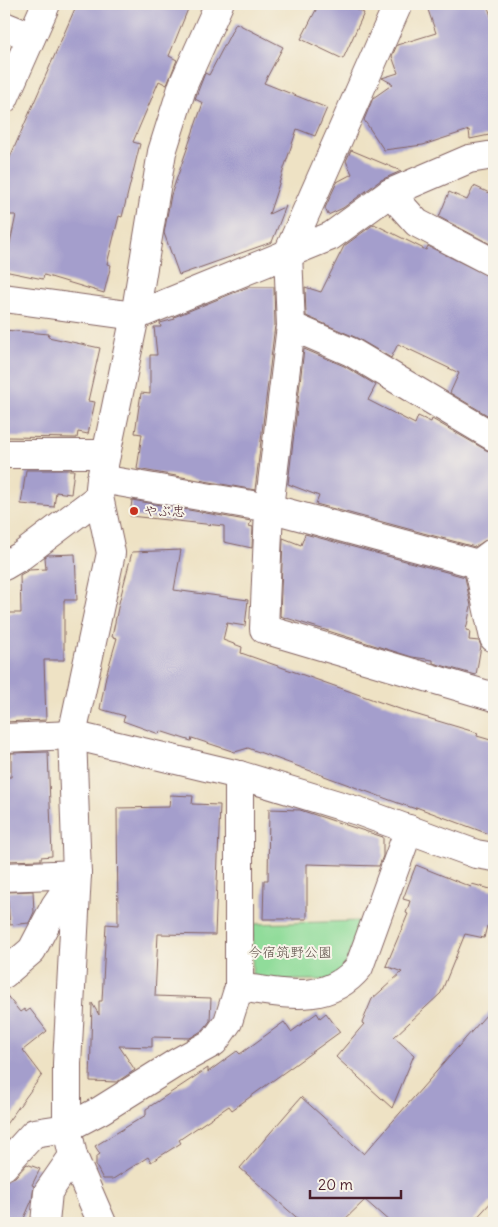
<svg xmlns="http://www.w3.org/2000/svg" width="498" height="1227" font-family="Delius,'Klee One',sans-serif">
<rect width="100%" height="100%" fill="#f7f3e8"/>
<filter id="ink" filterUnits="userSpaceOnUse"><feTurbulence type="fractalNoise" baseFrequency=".02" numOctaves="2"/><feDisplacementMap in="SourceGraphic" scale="10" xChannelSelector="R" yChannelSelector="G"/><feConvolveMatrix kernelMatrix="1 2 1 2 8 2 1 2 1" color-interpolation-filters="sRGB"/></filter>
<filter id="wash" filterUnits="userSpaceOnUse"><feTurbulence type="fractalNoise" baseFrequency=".0096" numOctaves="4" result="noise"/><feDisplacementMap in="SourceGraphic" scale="20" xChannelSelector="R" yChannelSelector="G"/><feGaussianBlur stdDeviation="1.12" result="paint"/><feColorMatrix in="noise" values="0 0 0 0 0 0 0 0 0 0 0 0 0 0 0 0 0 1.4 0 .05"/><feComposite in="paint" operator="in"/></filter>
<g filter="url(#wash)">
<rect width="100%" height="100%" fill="#eee2c4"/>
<polygon fill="#90dc9a" stroke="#6d7e62" points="361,921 343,971 327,980 252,980 253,924"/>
<g id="blocks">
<g fill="#a49ecc">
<polygon points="77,4 190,4 169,56 177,60 167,85 159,81 133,142 140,144 122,217 119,216 107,264 111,265 104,293 44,275 43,279 4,271 16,215 4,215 4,171"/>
<polygon points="319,4 345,4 364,13 343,59 301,39"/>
<polygon points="426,4 487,4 494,25 494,134 470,139 469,130 423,145 384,150 364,120 373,98 393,84 382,78 398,73 392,56 397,45 436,33"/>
<polygon points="236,23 283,47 264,83 327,108 315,136 297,129 269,214 286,206 272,242 179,275 164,233 171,195 203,103 195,99 198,91 205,73 209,75"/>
<polygon points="351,150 401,171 381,180 343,208 328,215 325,208 337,182 352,174 346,161"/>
<polygon points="474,186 494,195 494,246 439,217 449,192 467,200"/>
<polygon points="374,224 426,250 428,246 494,279 494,419 450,393 459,373 398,344 391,358 357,338 306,316 305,287 321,292 344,246"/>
<polygon points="248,287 274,287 275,325 255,490 137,469 142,434 135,433 141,393 150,394 150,355 157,355 154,327 161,327 160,323 175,319 174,317"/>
<polygon points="4,330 49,334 48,337 100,348 88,401 95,402 88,434 78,432 77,438 4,437"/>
<polygon points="304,349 344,366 376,385 368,400 415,424 418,416 431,422 432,419 486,450 494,453 494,520 487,539 475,547 316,504 319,496 288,484"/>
<polygon points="26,470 74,470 71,494 56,492 54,507 21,504"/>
<polygon points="132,500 251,521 249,526 253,527 252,548 224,542 224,526 130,516"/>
<polygon points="305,534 465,577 471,606 466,630 470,631 469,640 479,641 481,646 476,675 433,663 433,660 412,657 280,616 283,538 301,545"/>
<polygon points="181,550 174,590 248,600 245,626 227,623 223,640 242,647 241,653 411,713 478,733 477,736 494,741 494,836 416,807 416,809 398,803 248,748 235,752 192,738 191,741 160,731 159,734 123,721 125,716 100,709 106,676 117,638 112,637 119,603 132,552"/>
<polygon points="75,554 77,600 64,600 64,660 44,660 46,720 4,722 4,613 21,613 20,575 29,570 46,569 45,557 48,555"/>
<polygon points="48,752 52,856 41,857 41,860 5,861 4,777 11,777 11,753"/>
<polygon points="170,795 193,796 192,804 220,805 215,935 158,934 155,996 211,998 210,1021 203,1030 190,1038 152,1037 152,1047 119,1046 135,1070 117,1082 90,1081 92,1003 99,1015 99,1001 102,1001 106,924 118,925 117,808 169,807"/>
<polygon points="269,809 300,810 383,837 383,856 379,866 307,864 307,919 263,919 264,880 268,880"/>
<polygon points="416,865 471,887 472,884 494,890 494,927 487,926 484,938 465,934 441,993 394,1037 414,1055 392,1108 336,1057 364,1024 362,1023 372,999 402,972 386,966 408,914 406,913 410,901 403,899"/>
<polygon points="33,891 34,912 29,923 10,925 7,892"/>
<polygon points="4,992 20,1012 24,1009 26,1012 30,1009 47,1031 23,1050 42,1075 4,1127"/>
<polygon points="494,1006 494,1199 472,1223 391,1223 365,1200 341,1223 303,1223 240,1168 301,1097 364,1154"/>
<polygon points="317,1013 320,1018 326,1013 340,1032 232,1110 229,1106 179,1140 181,1143 151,1162 148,1157 113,1179 103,1179 96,1166 96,1157 100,1154 95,1146 146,1115 146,1109 208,1068 208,1072 237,1051 240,1054 284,1022 291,1032"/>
<polygon points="27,1164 40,1169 32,1185 34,1186 32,1200 22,1223 4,1223 4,1181 15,1177"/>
</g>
</g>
</g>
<g filter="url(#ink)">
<use href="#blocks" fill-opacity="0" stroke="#836361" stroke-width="1"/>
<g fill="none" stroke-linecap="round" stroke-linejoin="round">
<defs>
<g id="minor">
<polyline points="4,26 31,37"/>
<polyline points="4,99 46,4"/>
<polyline points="390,193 417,223 494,263"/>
<polyline points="4,298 135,316 331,236 390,193 469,159 494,155"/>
<polyline points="291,326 288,253 398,4"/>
<polyline points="494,437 351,352 291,326 269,508 264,629 494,697"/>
<polyline points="4,454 106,454"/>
<polyline points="101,479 269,508 478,564"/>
<polyline points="494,552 478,564 494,638"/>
<polyline points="4,566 21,556 99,497"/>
<polyline points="4,738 72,735 239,775 361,812 476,854 494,857"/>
<polyline points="4,877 77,874"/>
<polyline points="4,974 32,950 55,906 77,874"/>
<polyline points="239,987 239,775"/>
<path d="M4,1166L34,1133L67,1128L101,1110L176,1063L214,1042L228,1022L239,987C283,993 327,1006 359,967L409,829"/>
<polyline points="45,1223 48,1192 73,1156"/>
<polyline points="102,1223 73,1156 67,1128 67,1064 77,874 72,735 111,553 99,497 101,479 135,316 162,152 183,85 219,4"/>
</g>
</defs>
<use href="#minor" stroke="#836361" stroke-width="30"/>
<use href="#minor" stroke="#fff" stroke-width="28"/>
</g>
</g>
<circle fill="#c8321e" stroke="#f7f3e8" stroke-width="2" cx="134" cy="511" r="5"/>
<g text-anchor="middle" stroke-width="4" stroke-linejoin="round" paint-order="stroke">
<g font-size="14" fill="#4a1f2b" stroke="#f7f3e8" text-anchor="start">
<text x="144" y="516">やぶ忠</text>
</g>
<g font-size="14" fill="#5c4e47" stroke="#f7f3e8">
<text x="290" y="957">今宿筑野公園</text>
</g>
</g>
<rect width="498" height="1227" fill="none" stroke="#f7f3e8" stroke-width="20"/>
<path d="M310 1190v8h91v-8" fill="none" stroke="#4a1f2b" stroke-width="2.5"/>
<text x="318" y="1190" font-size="15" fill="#4a1f2b" stroke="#f7f3e8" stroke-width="4" paint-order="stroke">20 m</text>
</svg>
